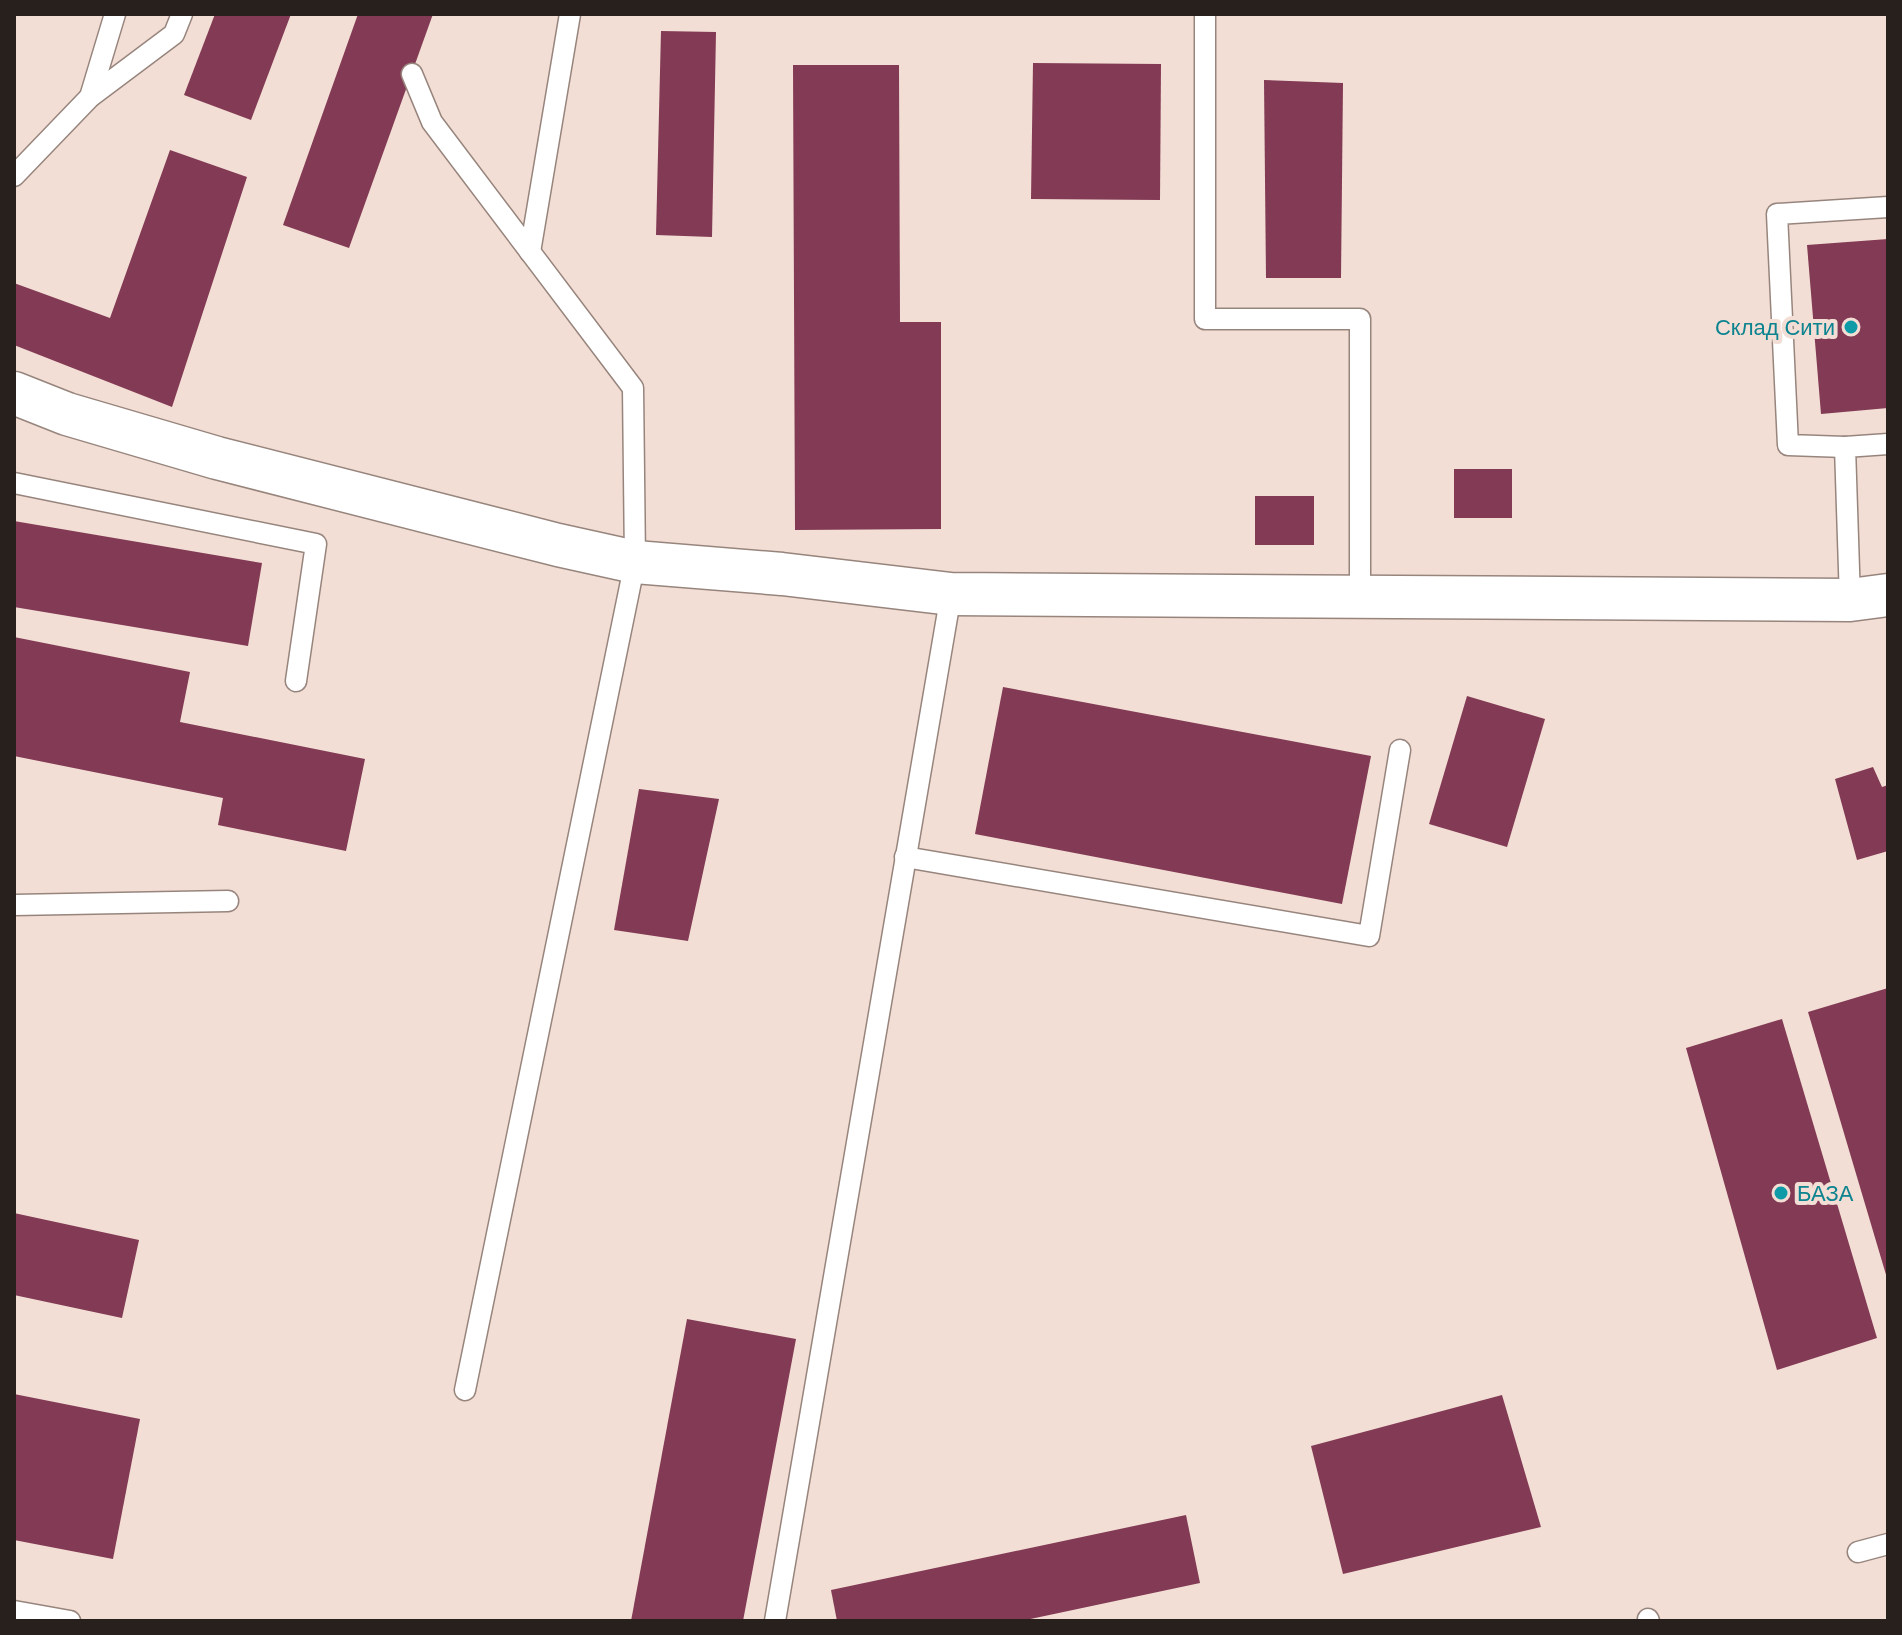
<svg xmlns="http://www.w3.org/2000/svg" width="1902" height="1635" font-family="'DM Sans',sans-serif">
<rect width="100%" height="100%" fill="#f2ded5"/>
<g fill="#833a54">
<polygon points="215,14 291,14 251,120 184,95"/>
<polygon points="358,14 433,14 349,248 283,225"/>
<polygon points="661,31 716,32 712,237 656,235"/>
<polygon points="1033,63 1161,64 1160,200 1031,199"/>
<polygon points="793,65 899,65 900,322 941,322 941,529 795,530"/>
<polygon points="1264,80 1343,83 1341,278 1266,278"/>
<polygon points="170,150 247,177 172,407 14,345 14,283 110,318"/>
<polygon points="1888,239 1888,408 1821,414 1807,245"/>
<rect x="1454" y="469" width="58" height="49"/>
<rect x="1255" y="496" width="59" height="49"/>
<polygon points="14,521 262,563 248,646 14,607"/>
<polygon points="14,637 190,672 180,722 365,759 346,851 218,825 223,798 14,756"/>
<polygon points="1003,687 1371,756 1342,904 975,834"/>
<polygon points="1467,696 1545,719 1507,847 1429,824"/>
<polygon points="1873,767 1882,787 1888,785 1888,851 1857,860 1835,779"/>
<polygon points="639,789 719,799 688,941 614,930"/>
<polygon points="1888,988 1888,1278 1887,1278 1808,1012"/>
<polygon points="1782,1019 1877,1338 1777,1370 1686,1048"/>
<polygon points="14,1213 139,1240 122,1318 14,1295"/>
<polygon points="687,1319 796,1339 743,1621 631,1621"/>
<polygon points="14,1394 140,1419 113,1559 14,1540"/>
<polygon points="1502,1395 1541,1527 1343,1574 1311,1446"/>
<polygon points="1186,1515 1200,1583 1021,1621 837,1621 831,1590"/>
</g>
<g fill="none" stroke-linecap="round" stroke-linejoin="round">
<defs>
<g id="service">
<polyline points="1205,14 1205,319 1360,319 1360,597"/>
<polyline points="412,74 432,122 633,388 635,562 465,1390"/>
<polyline points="90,97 115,14"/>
<polyline points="14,176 90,97 174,34 182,14"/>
<polyline points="530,252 570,14"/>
<polyline points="1845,447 1788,445 1777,214 1888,207"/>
<polyline points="14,483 316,544 296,681"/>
<polyline points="1850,600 1845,447 1888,444"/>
<polyline points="905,857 1369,936 1400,750"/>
<polyline points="14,905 228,901"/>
<polyline points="1858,1552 1888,1544"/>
<polyline points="14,1611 70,1621"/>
<polyline points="1648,1619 1649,1621"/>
<polyline points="775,1621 951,594"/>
</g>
<polyline id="minor" points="14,393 67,414 217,458 558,545 635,562 782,574 951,594 1850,600 1888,595"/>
</defs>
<use href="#service" stroke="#97857d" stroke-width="23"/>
<use href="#minor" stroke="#97857d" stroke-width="45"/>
<use href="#service" stroke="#fff" stroke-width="20"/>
<use href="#minor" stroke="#fff" stroke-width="42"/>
</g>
<g fill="#0f9aa8" stroke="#f2ded5" stroke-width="3">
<circle cx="1851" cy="327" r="8"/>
<circle cx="1781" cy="1193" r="8"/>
</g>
<g text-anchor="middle" stroke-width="8" stroke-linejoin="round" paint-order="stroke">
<g font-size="22" fill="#0d838f" stroke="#f2ded5" text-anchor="end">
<text x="1835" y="335">Склад Сити</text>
<text x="1797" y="1201" text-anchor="start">БАЗА</text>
</g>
</g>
<rect width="1902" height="1635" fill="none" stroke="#27201d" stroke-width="32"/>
</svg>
